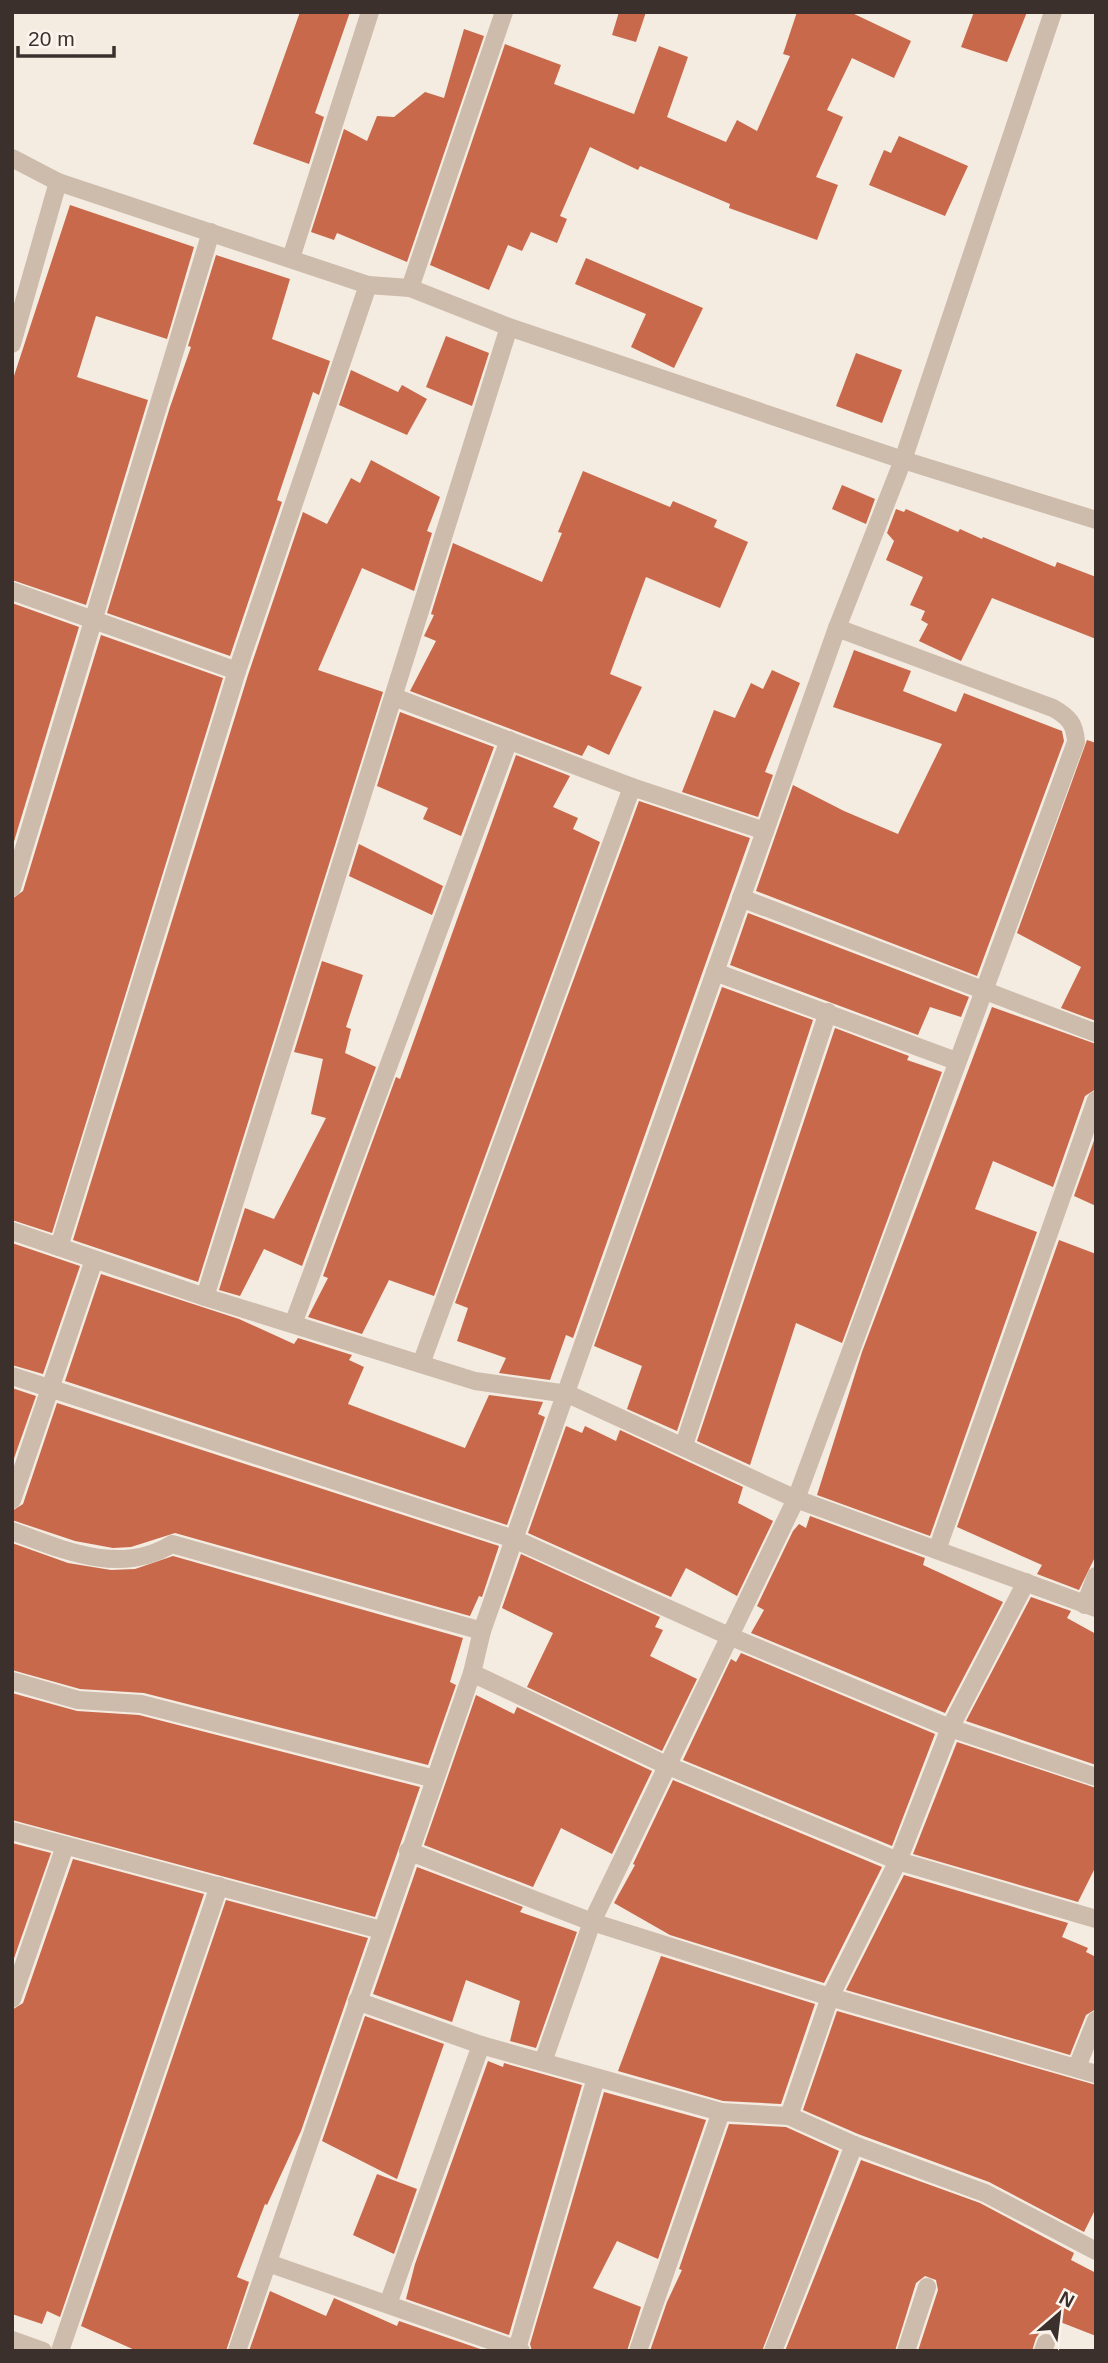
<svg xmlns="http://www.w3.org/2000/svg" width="1108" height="2363" font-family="Helvetica,sans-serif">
<rect width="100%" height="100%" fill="#f4ebe1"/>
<g fill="#c8694b">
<polygon points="300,12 350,12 315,113 324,117 309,164 253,144"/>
<polygon points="619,12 646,12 636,42 612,35"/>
<polygon points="797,12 850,12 911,41 894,78 852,58 827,110 843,117 816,177 838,185 817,240 729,208 730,204 640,166 638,170 590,147 560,216 567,219 557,243 531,232 522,251 508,245 489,290 430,265 505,44 561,65 554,84 634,114 659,46 688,57 667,117 726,142 737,120 757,131 790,56 783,54"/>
<polygon points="974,12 1027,12 1007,62 961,47"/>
<polygon points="464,29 484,36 407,262 337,233 334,240 311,232 344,129 367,141 377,116 394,117 425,92 444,98"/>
<polygon points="899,136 968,166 945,216 869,185 884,150 891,153"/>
<polygon points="70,205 194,247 167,339 96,316 77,377 148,400 86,605 12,580 12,382"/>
<polygon points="216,255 290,279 272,339 330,361 319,395 313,392 277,500 282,502 230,656 107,613 170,407 191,347 188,346"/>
<polygon points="586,258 703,308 674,368 631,347 646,314 575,284"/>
<polygon points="446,336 489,353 472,406 426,387"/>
<polygon points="856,353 902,370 882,423 836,406"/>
<polygon points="351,370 398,392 402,385 427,399 407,435 339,405"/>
<polygon points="371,460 440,497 427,531 432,533 414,591 362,568 318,670 383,692 198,1282 73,1240 248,675 303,512 327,524 351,478 360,483"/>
<polygon points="583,471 670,507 673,501 717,520 714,527 748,542 720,608 646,577 610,674 642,687 609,755 588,745 582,756 410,691 436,641 424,636 434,615 431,614 453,543 542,582 562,533 558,532"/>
<polygon points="842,485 875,499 866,524 832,509"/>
<polygon points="896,509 904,512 906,509 958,532 960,529 982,539 983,537 1055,567 1057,562 1096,577 1096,639 992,598 961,661 919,641 928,624 921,620 925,611 910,605 923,577 886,560 894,541 887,533"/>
<polygon points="12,603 79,627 12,848"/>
<polygon points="101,635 223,678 52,1233 12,1220 12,899 23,891"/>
<polygon points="854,650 911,671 903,691 956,712 964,693 1062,731 1064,741 977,976 756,891 793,785 844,811 898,834 942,744 833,707"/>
<polygon points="772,670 800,683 765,772 773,775 758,817 682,792 714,710 735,718 751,683 763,689"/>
<polygon points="400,712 494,747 461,836 423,819 428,808 377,786"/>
<polygon points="1087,740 1096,743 1096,1021 1061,1008 1081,967 1017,933"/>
<polygon points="516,755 570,776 553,807 578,818 573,829 600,842 434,1296 389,1280 362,1334 308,1317 328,1278 323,1276 396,1077 400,1079"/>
<polygon points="639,801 750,838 573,1338 566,1335 550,1380 499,1373 506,1358 457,1341 468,1308 455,1303"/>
<polygon points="359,844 443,886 432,915 349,876"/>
<polygon points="748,913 969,997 961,1017 930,1007 918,1035 730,965"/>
<polygon points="322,961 363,975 346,1027 351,1029 345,1053 376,1067 302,1266 264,1249 240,1296 219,1290 245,1208 274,1219 326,1118 311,1114 323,1059 294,1052"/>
<polygon points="722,987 813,1020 677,1431 627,1409 642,1366 594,1346"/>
<polygon points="992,1007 1096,1044 1096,1089 1085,1096 1053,1187 993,1161 975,1209 1037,1232 930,1536 817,1495 862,1352"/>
<polygon points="835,1028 909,1056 907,1060 942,1072 842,1343 796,1323 750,1465 697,1441"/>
<polygon points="1096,1135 1096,1206 1074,1196"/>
<polygon points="1059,1240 1096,1254 1096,1555 1079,1590 1037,1574 1042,1565 957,1527"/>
<polygon points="12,1243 80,1266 43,1374 12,1365"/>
<polygon points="101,1274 239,1319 294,1344 298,1338 352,1355 349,1360 364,1367 348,1404 465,1448 489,1395 543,1402 538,1414 545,1417 507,1525 65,1381"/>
<polygon points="12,1388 36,1396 12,1464"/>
<polygon points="57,1403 499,1546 482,1597 479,1596 470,1616 175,1533 131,1547 113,1548 75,1541 12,1520 12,1511 23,1504"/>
<polygon points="566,1426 582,1433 585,1426 616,1441 620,1430 743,1487 738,1503 773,1521 737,1596 686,1568 671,1597 528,1533"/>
<polygon points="810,1516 925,1558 923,1565 1003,1602 945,1713 751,1633 764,1610 757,1606 793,1531 799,1524 806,1528"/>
<polygon points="12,1543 68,1563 111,1570 135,1569 173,1556 463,1638 450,1682 456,1685 428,1765 144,1693 80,1689 12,1670"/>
<polygon points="521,1554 660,1617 655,1627 663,1630 650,1656 697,1679 662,1751 527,1687 553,1633 502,1608"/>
<polygon points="1031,1597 1071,1611 1067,1618 1096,1634 1096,1765 966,1721"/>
<polygon points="741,1653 935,1734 892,1846 683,1760 731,1659 736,1662"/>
<polygon points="12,1693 77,1711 139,1715 420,1787 375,1917 12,1820"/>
<polygon points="476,1695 514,1714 517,1707 652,1771 612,1854 561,1828 533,1887 424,1845"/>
<polygon points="957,1742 1096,1788 1096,1866 1078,1902 913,1854"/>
<polygon points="673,1780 882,1867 824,1983 670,1935 614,1903 635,1865 633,1864"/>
<polygon points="12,1843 51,1853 12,1964"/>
<polygon points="73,1859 204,1894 60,2317 47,2311 42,2324 12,2314 12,2010 23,2003"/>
<polygon points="417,1867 523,1907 520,1912 577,1932 536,2048 510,2041 520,2001 466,1980 452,2022 373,1994"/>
<polygon points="904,1875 1068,1923 1062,1937 1088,1948 1086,1952 1096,1957 1096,2009 1086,2015 1070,2055 846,1990"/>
<polygon points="226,1900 368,1938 301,2131 267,2205 265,2204 237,2277 249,2282 226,2351 137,2351 81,2326"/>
<polygon points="661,1956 815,2004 781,2104 723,2101 618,2071"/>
<polygon points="837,2011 1096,2085 1096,2208 1084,2232 989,2182 858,2134 803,2110"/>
<polygon points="365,2016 444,2044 397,2179 322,2141"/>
<polygon points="488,2061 503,2067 504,2063 582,2085 509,2335 406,2299 415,2264"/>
<polygon points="604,2092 706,2120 658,2259 617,2241 593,2288 641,2307 627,2351 532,2351 530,2344"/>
<polygon points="729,2124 786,2127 839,2151 762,2351 650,2351 667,2302 682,2270 679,2269"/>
<polygon points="861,2160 980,2203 1074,2253 1071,2260 1096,2273 1096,2336 1050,2318 1036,2338 1032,2351 918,2351 938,2290 936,2280 925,2276 916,2283 895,2351 785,2351"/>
<polygon points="377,2174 417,2189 394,2254 353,2235"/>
<polygon points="270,2291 326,2316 334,2298 397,2326 399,2321 486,2351 249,2351"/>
</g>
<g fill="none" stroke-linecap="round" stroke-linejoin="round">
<g stroke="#cdbbac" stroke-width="18">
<polyline points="12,158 58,182 368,285 410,288 509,327 903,460 1096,520"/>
<polyline points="291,258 370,12"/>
<polyline points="410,288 504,12"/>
<polyline points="12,344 58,182"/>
<polyline points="12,591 237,671"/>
<polyline points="394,697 632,787 765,831"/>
<polyline points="12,888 211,232"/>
<polyline points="741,898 1096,1033"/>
<polyline points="715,972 956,1061"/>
<polyline points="12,1231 205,1297 475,1381 568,1394 796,1499 1096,1608"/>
<polyline points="59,1247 237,671 368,285"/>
<polyline points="205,1297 509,327"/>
<polyline points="293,1324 509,740"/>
<polyline points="421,1364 632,787"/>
<polyline points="12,1376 514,1539 729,1636 950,1728 1096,1777"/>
<polyline points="684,1445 828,1012"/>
<polyline points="12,1500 94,1260"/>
<path d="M12,1531C63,1550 121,1576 172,1544L482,1631"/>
<polyline points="937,1550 1096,1100"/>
<polyline points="1085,1605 1096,1576"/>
<polyline points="472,1673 666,1765 898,1861 1096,1919"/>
<polyline points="12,1681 78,1700 141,1704 435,1779"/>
<polyline points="12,1831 381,1930"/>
<polyline points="408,1851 592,1922 830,1997 1096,2074"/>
<polyline points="12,1999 65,1846"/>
<polyline points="357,2001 481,2045 721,2112 789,2116 854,2145 985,2193 1096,2251"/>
<path d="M543,2062L592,1922L796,1499L1076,742C1075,724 1069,717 1053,708L837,628"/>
<polyline points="1077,2067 1096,2020"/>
<polyline points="789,2116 830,1997 898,1861 950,1728 1026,1582"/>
<polyline points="268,2263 521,2351"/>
<polyline points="388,2304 481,2045"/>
<polyline points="12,2340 43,2351"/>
<polyline points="517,2349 596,2078"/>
<polyline points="60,2351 219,1886"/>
<polyline points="237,2351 472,1673 482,1631 514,1539 837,628 903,460 1053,12"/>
<polyline points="638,2351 721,2112"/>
<polyline points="773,2351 854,2145"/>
<polyline points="906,2351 927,2287"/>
<polyline points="1043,2351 1046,2343"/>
</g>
</g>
<rect width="1108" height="2363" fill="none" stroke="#3b302b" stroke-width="28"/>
<g transform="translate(1059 2314) rotate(28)" stroke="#fbf5ee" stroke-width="5" paint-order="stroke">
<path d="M0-5L12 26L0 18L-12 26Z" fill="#3b302b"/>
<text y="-10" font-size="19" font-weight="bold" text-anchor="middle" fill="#3b302b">N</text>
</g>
<path d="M18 46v10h96v-10" fill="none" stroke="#3b302b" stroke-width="3.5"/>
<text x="28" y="46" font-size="21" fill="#3b302b" stroke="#fbf5ee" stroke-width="5" paint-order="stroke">20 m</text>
</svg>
